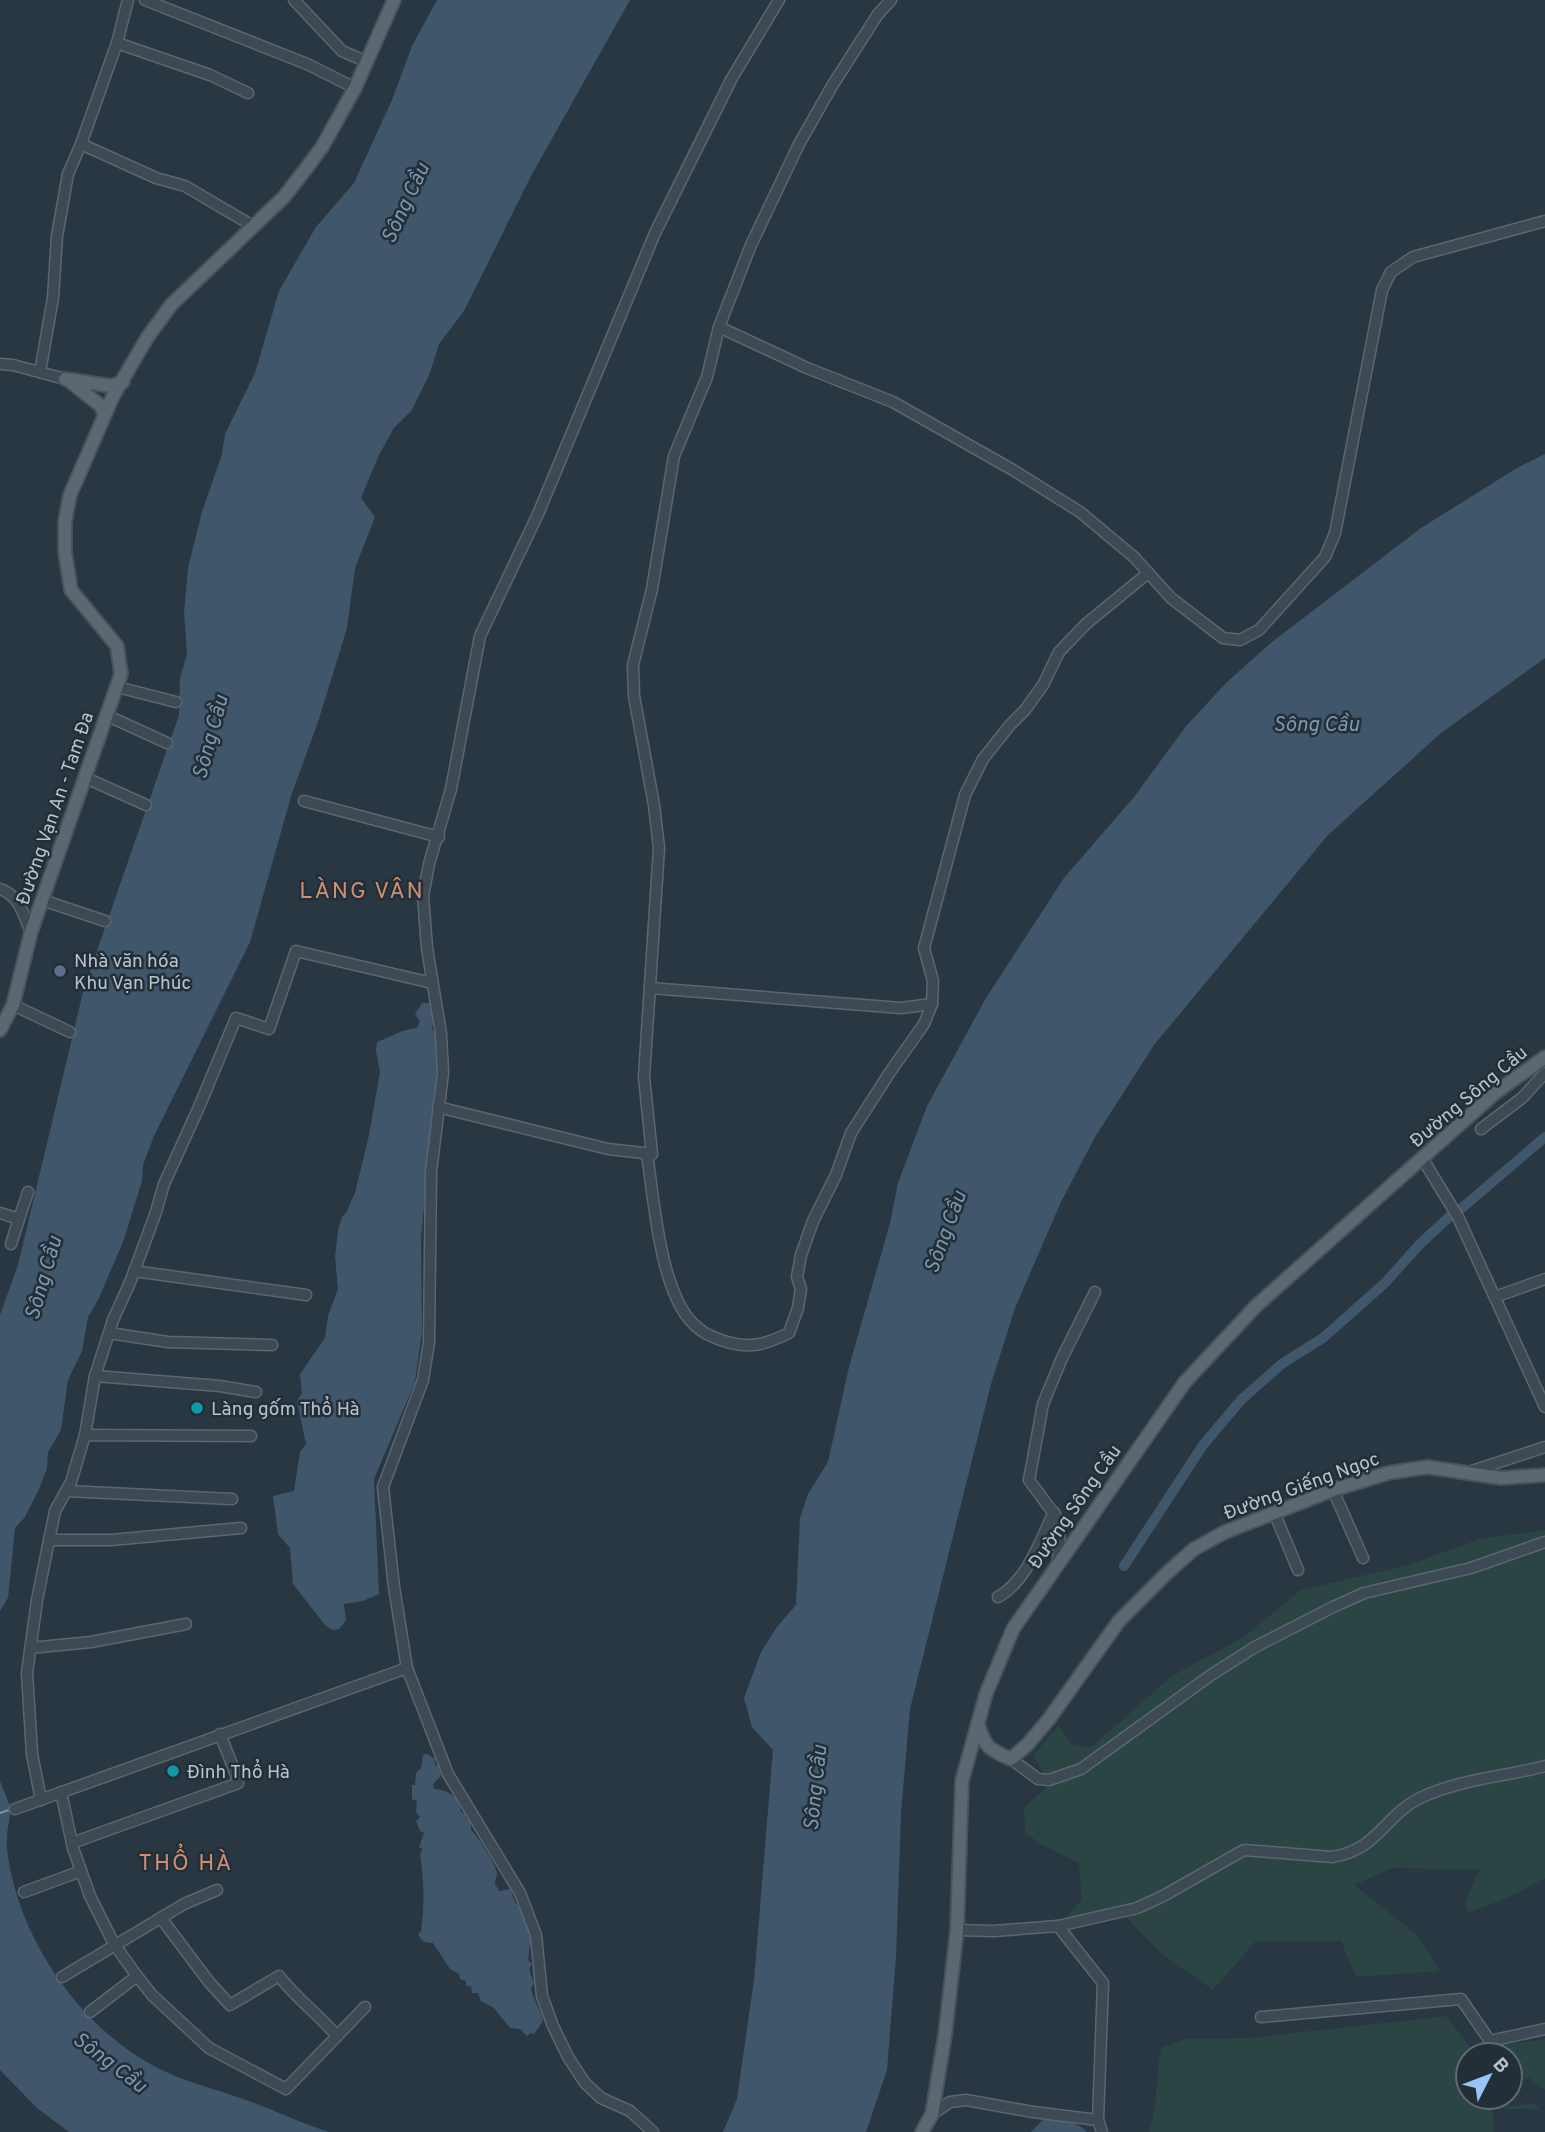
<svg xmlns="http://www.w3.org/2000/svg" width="1545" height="2132" font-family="Overpass,sans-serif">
<rect width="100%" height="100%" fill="#293743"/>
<g fill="#2b4444">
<polygon points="1545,1530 1545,1878 1509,1897 1469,1913 1465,1902 1479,1870 1393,1868 1354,1885 1417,1935 1440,1971 1356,1977 1341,1941 1256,1941 1213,1990 1161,1953 1119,1910 1065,1918 1082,1900 1079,1863 1044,1846 1025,1833 1024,1808 1048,1786 1034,1754 1058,1726 1072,1744 1091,1747 1172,1676 1242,1638 1301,1590 1408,1565 1480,1539"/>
<path d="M1446,2016L1472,2049L1545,2039V2090L1529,2078L1510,2083V2055H1468V2097H1506L1510,2107L1534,2103L1539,2109H1492L1494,2132H1149C1158,2106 1156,2075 1161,2048L1186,2039L1248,2038Z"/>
</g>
<g fill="#40576b">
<polygon points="437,0 630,0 531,176 464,311 439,344 430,373 412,410 394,428 379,455 361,498 375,517 355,568 347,628 318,722 292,793 250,942 154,1136 143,1165 142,1181 123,1242 98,1300 88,1317 82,1351 68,1380 61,1430 48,1452 47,1468 39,1489 25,1517 15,1528 8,1598 0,1611 0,1315 18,1265 84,988 179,715 180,678 187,654 184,612 188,568 202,512 222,454 225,434 255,373 279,291 316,227 354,183 392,100 412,46"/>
<polygon points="1545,454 1545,658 1441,733 1328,835 1154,1045 1095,1137 1061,1202 1015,1308 991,1384 910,1709 901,1812 896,1956 887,2070 866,2132 723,2132 737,2099 754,1980 773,1750 752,1727 744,1698 761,1652 777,1627 796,1605 800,1518 808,1494 828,1462 849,1367 890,1223 898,1183 927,1106 986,998 1064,878 1134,797 1187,725 1228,681 1272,642 1421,528 1517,468"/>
<path d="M422,1003H430L434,1015L432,1029L437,1036V1069L421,1237L422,1332L415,1382L374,1479L379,1594L363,1601L344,1604L346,1620L339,1629L332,1630L325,1625L293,1584L290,1548L278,1534L273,1496L294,1491L300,1452L306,1444L297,1401L302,1393L300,1374L325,1338L328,1316L338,1289L335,1257L338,1230L342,1217L346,1213L355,1193L369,1135L380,1072L376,1051L377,1042C391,1037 402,1029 417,1028L420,1021L415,1014Z"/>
<path d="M427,1754L435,1759V1765L439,1766L441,1776L433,1784L434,1789C448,1790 460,1797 461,1812L465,1814L466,1819L471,1820V1830C476,1833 497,1867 497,1873C497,1876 495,1880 495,1884L499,1891L510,1889L516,1904L520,1905L531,1937L528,1960L532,1964L529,1969L534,1983L531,1988C533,2001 541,2009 543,2021L534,2034L531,2033L527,2036L520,2029L510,2028L494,2008L481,2001L478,1993H472L471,1986H466V1981L460,1979L459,1974L450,1969L433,1943C425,1943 421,1941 418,1934L421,1931C425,1903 424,1881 420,1853L423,1849L419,1847L424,1833L420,1831L416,1821L420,1817L416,1812L417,1801L412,1799V1785H415L416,1773L421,1768L423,1755Z"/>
<path d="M0,1781C3,1790 10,1801 10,1811C10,1820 7,1829 7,1837C6,1852 10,1871 14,1885C34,1961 92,2037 164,2071C193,2085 224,2091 254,2103C279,2112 303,2124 329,2132H69L37,2108L0,2070Z"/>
<path d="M1045,2118C1060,2121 1076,2120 1087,2132H1031Z"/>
</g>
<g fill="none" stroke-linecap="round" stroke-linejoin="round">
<g stroke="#40576b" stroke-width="10">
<polyline points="1462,1208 1545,1137"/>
<polyline points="1124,1566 1203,1445 1241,1400 1283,1363 1323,1338 1385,1283 1419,1245 1449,1217"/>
</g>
<polyline stroke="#7d97ad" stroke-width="2" stroke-dasharray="9 7" stroke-linecap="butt" points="0,1813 12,1809"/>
<defs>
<g id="minor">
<polyline points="145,0 307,64 355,88"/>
<polyline points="294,0 342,51 367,62"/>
<polyline points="117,43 210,75 248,93"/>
<polyline points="81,144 156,178 185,186 253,226"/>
<polyline points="719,327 807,368 893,402 1013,470 1080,512 1134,557 1171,598 1223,638 1240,640 1259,630 1325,557 1335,533 1382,290 1391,272 1413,257 1545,221"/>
<polyline points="0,364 13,365 65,379"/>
<polyline points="40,372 53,298 57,236 68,174 81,144 117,43 128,0"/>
<polyline points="117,687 176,702"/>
<polyline points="108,716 167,743"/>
<polyline points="86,778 146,805"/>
<polyline points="304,801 439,837"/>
<path d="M0,889C20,896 23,914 31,932"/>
<polyline points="42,900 105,921"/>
<polyline points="650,988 901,1008 932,1004"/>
<polyline points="13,1005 70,1032"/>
<polyline points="438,1107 608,1149 652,1154 644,1077 659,848 654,805 634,696 633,665 652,589 674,456 707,377 719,327 751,245 799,144 832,86 878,14 891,0"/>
<polyline points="1481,1129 1522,1098 1545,1073"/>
<path d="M647,1154C654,1199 660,1299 698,1328C705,1334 717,1339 727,1342C752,1349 766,1344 789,1333L798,1308L801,1289L797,1277L801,1255L813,1221L836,1175L851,1133L890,1072L924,1024L932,1004L933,981L924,948L965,795L983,759L1010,725L1025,710L1043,685L1059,652L1086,624L1148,573"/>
<polyline points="1422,1158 1458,1217 1545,1407"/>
<polyline points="0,1213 19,1219 28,1192"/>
<polyline points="11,1244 19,1219"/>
<polyline points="134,1271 306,1295"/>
<polyline points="1495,1297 1545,1279"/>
<polyline points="109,1333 168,1342 272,1345"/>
<polyline points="95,1376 220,1386 256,1392"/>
<polyline points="85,1435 95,1376 113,1320 131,1280 156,1212 164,1184 199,1107 236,1018 269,1029 296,951 432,983"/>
<polyline points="1469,1472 1545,1447"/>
<polyline points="1333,1490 1363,1558"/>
<polyline points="66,1491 232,1499"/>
<polyline points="1274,1512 1298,1570"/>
<polyline points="49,1540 111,1540 241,1528"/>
<polyline points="1058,1562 1060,1522 1029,1480 1043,1404 1062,1358 1095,1292"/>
<path d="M998,1597C1027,1581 1040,1541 1054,1512"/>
<polyline points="30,1648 91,1642 186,1624"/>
<polyline points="1011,1759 1038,1779 1049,1780 1081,1769 1211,1675 1255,1647 1333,1607 1364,1593 1471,1568 1545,1542"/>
<polyline points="61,1792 73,1848 90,1896 114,1944 137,1976 152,1995 209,2048 286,2089 365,2007"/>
<polyline points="41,1800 32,1754 27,1673 37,1600 55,1511 71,1482 85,1435 251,1436"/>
<polyline points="15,1809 407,1668"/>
<polyline points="72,1843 236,1784 238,1783 237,1777 220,1734"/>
<polyline points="24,1892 81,1871"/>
<path d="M161,1918L209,1982L230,2005L279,1976C297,1999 318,2014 337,2036"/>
<polyline points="1058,1926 1103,1983 1098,2120"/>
<path d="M957,1930L994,1931L1058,1926L1137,1908L1163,1896L1244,1850L1332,1857C1378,1850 1385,1815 1420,1798C1460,1779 1503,1777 1545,1766"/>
<polyline points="62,1977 184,1904 217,1890"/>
<polyline points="90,2012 137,1976"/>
<polyline points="1261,2017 1461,1999 1490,2041 1545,2029"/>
<polyline points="932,2114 950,2102 966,2100 1033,2112 1098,2120 1102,2132"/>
<polyline points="653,2132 630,2111 601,2098 585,2083 568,2057 553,2026 542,1996 536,1935 520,1893 448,1774 407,1668 394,1587 383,1487 423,1380 429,1342 431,1172 443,1073 441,1034 427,948 423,896 429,864 451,789 480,636 538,514 655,233 732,78 779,0"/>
</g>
<g id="major">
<polyline points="65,379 111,386 123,382"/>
<polyline points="72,383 101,406 104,414"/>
<polyline points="0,1030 13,1005 31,932 121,674 117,646 71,590 65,552 65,521 70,495 113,396 147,338 171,305 284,197 308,166 322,147 355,88 394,0"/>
<path d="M978,1724C985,1747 989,1750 1011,1759L1028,1744L1049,1719L1119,1621L1167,1573L1194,1549L1225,1532L1333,1490L1388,1473L1427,1467L1501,1478L1545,1475"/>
<polyline points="922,2132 932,2114 945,2035 957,1930 962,1781 986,1694 1013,1629 1185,1382 1256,1306 1495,1093 1545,1057"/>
</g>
</defs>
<use href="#minor" stroke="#5b6670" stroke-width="13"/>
<use href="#major" stroke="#47525c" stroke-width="16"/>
<use href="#minor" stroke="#3d4953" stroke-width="10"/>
<use href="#major" stroke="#5b6872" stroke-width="12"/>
</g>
<circle fill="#5c6f8a" stroke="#222e38" stroke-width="2.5" cx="60" cy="971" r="7"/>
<g fill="#0f9aa8" stroke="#222e38" stroke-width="2.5">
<circle cx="197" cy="1408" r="7"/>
<circle cx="173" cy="1771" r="7"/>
</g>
<g text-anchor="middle" stroke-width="5" stroke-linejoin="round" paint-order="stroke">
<g font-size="19" fill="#bac3cc" stroke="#222e38">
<text transform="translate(54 808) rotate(-71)" y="7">Đường Vạn An - Tam Đa</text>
<text transform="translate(1468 1096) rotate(-40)" y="7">Đường Sông Cầu</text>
<text transform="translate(1301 1485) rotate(-20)" y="7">Đường Giếng Ngọc</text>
<text transform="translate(1074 1506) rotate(-55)" y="7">Đường Sông Cầu</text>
</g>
<g font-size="19" fill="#bac3cc" stroke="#222e38" text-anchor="start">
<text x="74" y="967">Nhà văn hóa<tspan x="74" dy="22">Khu Vạn Phúc</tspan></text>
<text x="211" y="1415">Làng gốm Thổ Hà</text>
<text x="187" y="1778">Đình Thổ Hà</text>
</g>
<g font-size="21" font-style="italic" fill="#7d97ad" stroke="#222e38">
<text transform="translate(405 203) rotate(-65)" y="7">Sông Cầu</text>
<text x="1316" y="731">Sông Cầu</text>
<text transform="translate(210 737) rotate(-75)" y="7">Sông Cầu</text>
<text transform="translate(945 1232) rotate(-70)" y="7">Sông Cầu</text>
<text transform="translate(43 1278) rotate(-74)" y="7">Sông Cầu</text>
<text transform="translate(815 1788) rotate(-84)" y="7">Sông Cầu</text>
<text transform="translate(110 2062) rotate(37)" y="7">Sông Cầu</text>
</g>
<g font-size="23" letter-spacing="2" fill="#d28e70" stroke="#222e38">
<text x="362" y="898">LÀNG VÂN</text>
<text x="186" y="1870">THỔ HÀ</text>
</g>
</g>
<g transform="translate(1489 2076) rotate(48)"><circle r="33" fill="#222e38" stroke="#5f6a73" stroke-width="2"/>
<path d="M0-5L12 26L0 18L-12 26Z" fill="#98c6f4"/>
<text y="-10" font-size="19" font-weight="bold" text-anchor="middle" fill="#bac3cc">B</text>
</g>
</svg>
